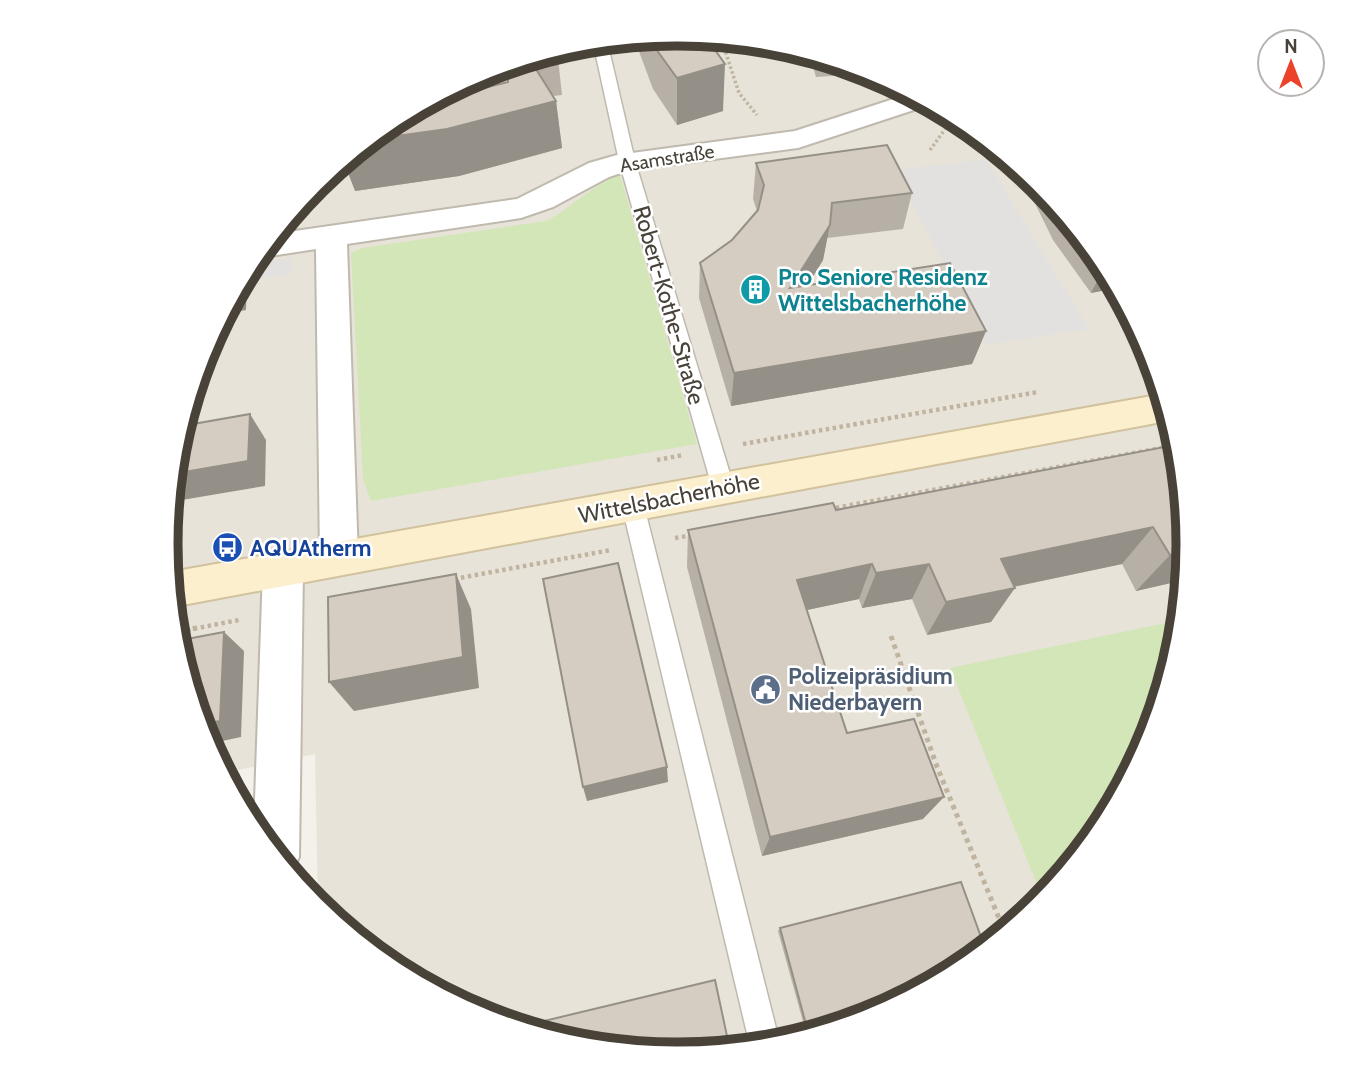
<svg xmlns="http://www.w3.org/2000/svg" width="1354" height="1088" font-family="Cabin,sans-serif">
<rect width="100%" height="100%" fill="#f4f1eb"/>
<polygon fill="#e8e3d9" points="677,33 777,43 873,72 961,120 1038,183 1102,261 1149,349 1178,445 1188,544 1178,644 1149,740 1101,828 1038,905 960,969 872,1016 776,1045 677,1055 577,1045 481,1016 393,968 318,907 315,754 223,773 205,739 176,643 166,544 176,444 205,348 253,260 316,183 394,119 482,72 578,43"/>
<g fill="#d2e6b7">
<path d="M620,175L697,444L371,501L363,479L351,253L362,248L546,221C572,208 592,185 620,175Z"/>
<path d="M1180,620C1174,684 1138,774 1101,828C1084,853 1062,876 1043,899L950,668Z"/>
</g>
<g fill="#e3e1df">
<polygon points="986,159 1089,329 986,345 895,170"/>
<polygon points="291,257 292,274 252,280 252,264"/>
</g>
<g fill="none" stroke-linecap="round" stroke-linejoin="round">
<defs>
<g id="lane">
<polygon points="607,41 635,161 734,487 731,493 723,496 715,493 712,487 619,161 593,42"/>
<polygon points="633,497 641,499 644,506 780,1044 776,1045 750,1046 622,506 625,499"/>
</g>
<g id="street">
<polygon points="912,93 932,104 798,148 630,170 609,177 553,207 521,218 347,244 358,558 353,570 339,575 325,570 320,558 316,249 264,257 257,255 274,234 517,199 589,163 617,155 795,131"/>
<polygon points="283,552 297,557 303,569 299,857 291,874 254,829 263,569 269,557"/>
</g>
<polygon id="secondary" points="1163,394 1170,419 1167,421 172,607 171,572"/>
</defs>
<use href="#lane" stroke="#bfb9ae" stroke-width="3"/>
<use href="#street" stroke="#bfb9ae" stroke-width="4"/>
<use href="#secondary" stroke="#d1c29d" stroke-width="4"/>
<g stroke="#c0b4a0" stroke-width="3.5" stroke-dasharray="2.5 2.5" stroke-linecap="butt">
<polyline points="721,38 739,93 757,115"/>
<polyline points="930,150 946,128 944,120"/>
</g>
<g stroke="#c0b4a0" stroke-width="4.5" stroke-dasharray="3.5 3.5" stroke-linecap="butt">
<polyline points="743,444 1038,392"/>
<polyline points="657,460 683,455"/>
<polyline points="829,509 1178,445"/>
<polyline points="675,538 693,535"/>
<polyline points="454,579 611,550"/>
<polyline points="187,630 239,620"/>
</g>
<g stroke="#c0b4a0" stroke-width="5" stroke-dasharray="4.5 4.5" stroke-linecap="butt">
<polyline points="175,632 196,628"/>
<polyline points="891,636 936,764 1005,933"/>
</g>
<use href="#lane" fill="#fff" fill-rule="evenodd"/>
<use href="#street" fill="#fff" fill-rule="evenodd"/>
<use href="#secondary" fill="#fbefce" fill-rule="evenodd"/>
</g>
<g fill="#b7b0a6">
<polygon points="677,33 723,111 677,125 653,89 634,38"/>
<polygon points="557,49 562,95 553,96 556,101 562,148 459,176 355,191 448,97 508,82 507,64"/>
<polygon points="809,53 863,69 862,74 816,77"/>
<polygon points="756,163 912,193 903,229 827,238 823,260 808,285 986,331 972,364 731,406 699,298 700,263 732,240 757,211 753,199"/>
<polygon points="1016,165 1038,183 1102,261 1116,288 1091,293 1053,240"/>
<polygon points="1164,447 1188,544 1184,580 1136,591 1122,564 1014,587 991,622 927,635 912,599 862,608 859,599 807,610 847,733 923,819 762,856 687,567 688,530 836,510"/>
<polygon points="780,928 893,1005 805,1029 778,931"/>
</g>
<g fill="#959087">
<polygon points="725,64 723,111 677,125 677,78"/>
<polygon points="556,101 562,148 459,176 355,191 343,160 368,140"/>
<polygon points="830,225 823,260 785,322 790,288"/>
<polygon points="1105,266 1116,288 1091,293"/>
<polygon points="246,273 247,275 246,310 224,314"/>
<polygon points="986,331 972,364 731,406 734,373"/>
<polygon points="250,414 266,440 265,486 170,502 173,474"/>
<polygon points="1153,527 1122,564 979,594 1001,559"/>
<polygon points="1187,551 1184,580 1136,591 1170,555"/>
<polygon points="872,564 859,599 788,614 797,580"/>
<polygon points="929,564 912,599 862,608 876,573"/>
<polygon points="456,574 471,609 479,688 354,711 329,682"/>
<polygon points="1015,588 991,622 927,635 946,602"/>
<polygon points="224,632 244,651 241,737 208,744 201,724"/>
<polygon points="667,767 668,782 587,801 583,787"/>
<polygon points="944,797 923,819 762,856 770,837"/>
</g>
<g fill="#d5cdc1" stroke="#959087" stroke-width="2">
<polygon points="677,33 705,36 725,64 677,78 651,42 649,36"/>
<polygon points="529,58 556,101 447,129 368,140 394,119 429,100 448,97 508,82 507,64"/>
<polygon points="887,145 912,193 832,203 830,225 790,288 950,263 986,331 734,373 700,263 732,240 758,210 764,185 756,163"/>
<polygon points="250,414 248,461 173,474 176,444 182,426"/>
<polygon points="1164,447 1181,474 1188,544 1187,551 1170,555 1153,527 1001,559 1015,588 946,602 929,564 876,573 872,564 797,580 847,733 914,719 944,797 770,837 688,530 833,503 836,510"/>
<polygon points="618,563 667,767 583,787 543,579"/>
<polygon points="456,574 463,657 329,682 328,597"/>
<polygon points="224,632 220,721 201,724 176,641"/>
<polygon points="961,882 985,948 960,969 894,1005 807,1028 780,928"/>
<polygon points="715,980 730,1050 677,1055 577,1045 519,1027"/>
</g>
<defs>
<symbol id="building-disc" viewBox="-11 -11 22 22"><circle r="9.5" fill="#0f9aa8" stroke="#fff"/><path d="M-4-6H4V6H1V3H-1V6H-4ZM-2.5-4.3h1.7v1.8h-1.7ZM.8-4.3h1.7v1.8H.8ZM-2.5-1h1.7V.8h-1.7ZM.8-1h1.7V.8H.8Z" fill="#fff"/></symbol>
<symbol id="bus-disc" viewBox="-11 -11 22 22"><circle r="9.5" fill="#1a4fb4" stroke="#fff"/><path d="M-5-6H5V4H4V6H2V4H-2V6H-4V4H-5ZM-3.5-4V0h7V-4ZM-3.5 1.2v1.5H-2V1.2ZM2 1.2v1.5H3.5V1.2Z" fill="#fff"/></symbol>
<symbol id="civic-disc" viewBox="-11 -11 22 22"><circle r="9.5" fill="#5c6f8a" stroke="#fff"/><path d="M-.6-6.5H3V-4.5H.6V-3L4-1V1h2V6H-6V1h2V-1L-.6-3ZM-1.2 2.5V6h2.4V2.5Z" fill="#fff"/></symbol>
</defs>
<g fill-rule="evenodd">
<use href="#building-disc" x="738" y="272" width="35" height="35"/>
<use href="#bus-disc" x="210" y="530" width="35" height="35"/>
<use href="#civic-disc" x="748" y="672" width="35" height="35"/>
</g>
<g text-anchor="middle" stroke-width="5" stroke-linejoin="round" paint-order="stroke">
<g font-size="19" fill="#484239" stroke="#fff">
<text transform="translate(667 158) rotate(-9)" y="7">Asamstraße</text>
</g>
<g font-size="23" font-weight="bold" fill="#0d838f" stroke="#fff" text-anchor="start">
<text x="778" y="285">Pro Seniore Residenz<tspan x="778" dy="26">Wittelsbacherhöhe</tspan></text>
</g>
<g font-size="23" fill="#484239" stroke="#fff">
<text transform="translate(669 305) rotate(74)" y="8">Robert-Kothe-Straße</text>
<text transform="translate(669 498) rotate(-11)" y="8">Wittelsbacherhöhe</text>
</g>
<g font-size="23" font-weight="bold" fill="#164399" stroke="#fff" text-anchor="start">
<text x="250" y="556">AQUAtherm</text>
</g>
<g font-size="23" font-weight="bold" fill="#4e5e75" stroke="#fff" text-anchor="start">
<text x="788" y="684">Polizeipräsidium<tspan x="788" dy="26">Niederbayern</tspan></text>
</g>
</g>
<path d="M0 0H1354V1088H0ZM676 46H678A498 498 0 0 1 1176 544V544A498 498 0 0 1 678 1042H676A498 498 0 0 1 178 544V544A498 498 0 0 1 676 46Z" fill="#fff" fill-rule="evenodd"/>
<path fill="none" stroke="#484239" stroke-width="9" d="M676 46H678A498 498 0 0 1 1176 544V544A498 498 0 0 1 678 1042H676A498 498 0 0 1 178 544V544A498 498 0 0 1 676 46Z"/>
<g transform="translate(1291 63)"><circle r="33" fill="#ffffff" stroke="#b6b3b0" stroke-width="2"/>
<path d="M0-5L12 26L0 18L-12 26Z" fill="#ec422a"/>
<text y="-10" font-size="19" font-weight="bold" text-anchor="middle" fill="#484239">N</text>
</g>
</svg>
